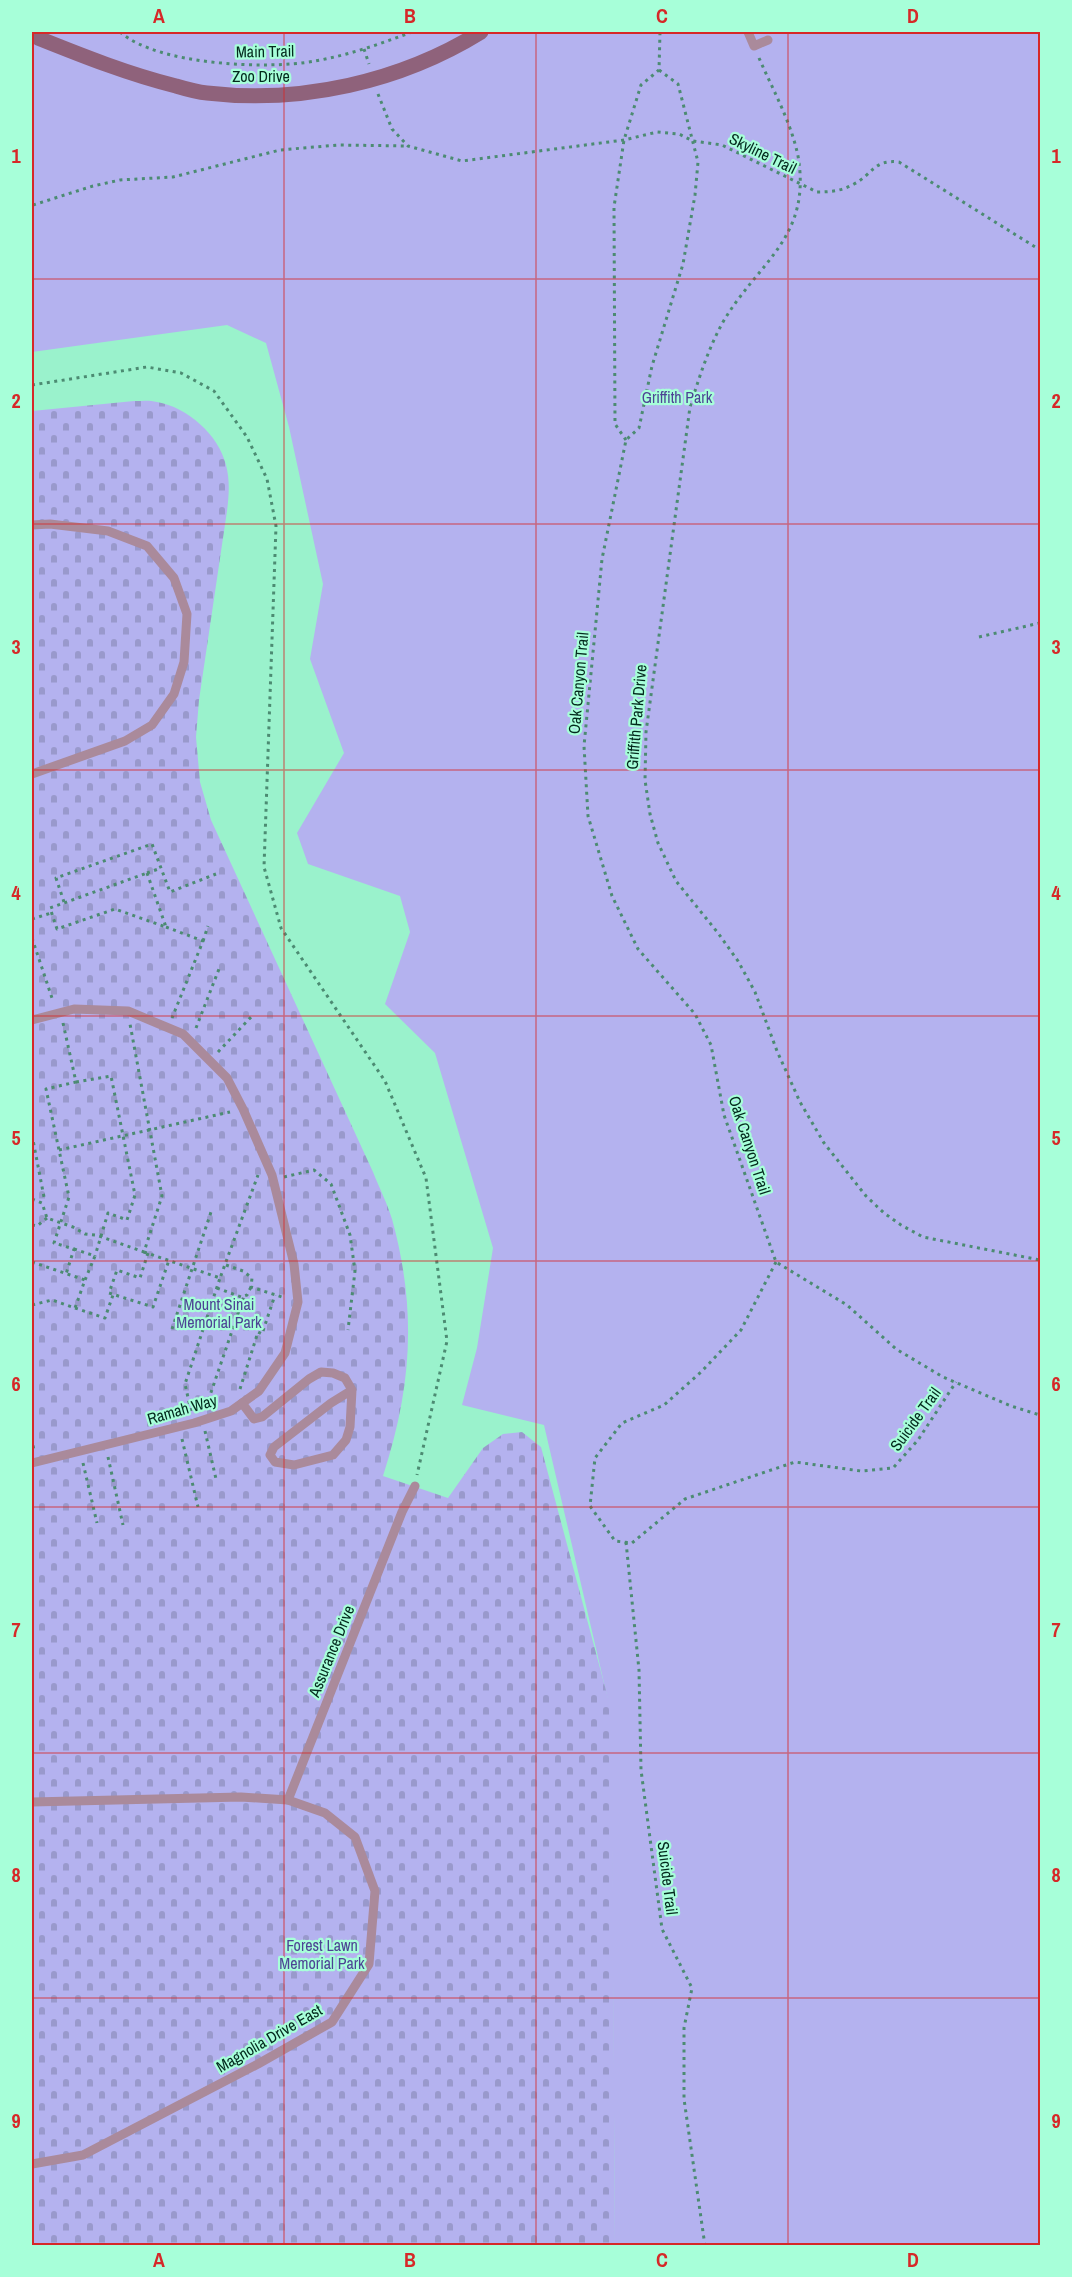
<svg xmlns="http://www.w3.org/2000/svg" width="1072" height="2277" font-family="'Archivo Narrow',sans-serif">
<defs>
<pattern id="cemetery-stones" width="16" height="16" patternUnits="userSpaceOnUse" patternTransform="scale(1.5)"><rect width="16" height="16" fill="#b4b2ef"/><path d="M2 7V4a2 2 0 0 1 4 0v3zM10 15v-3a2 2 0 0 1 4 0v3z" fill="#99c"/></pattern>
</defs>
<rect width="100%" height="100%" fill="#9af2cc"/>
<polygon fill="#b4b2ef" points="32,32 1040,32 1040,2245 615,2245 611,1713 544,1425 462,1405 477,1348 493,1248 435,1053 385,1004 410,932 400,896 308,864 297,833 344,753 310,659 323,584 289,427 266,343 227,325 32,352"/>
<path fill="url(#cemetery-stones)" d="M134,401C141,401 150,400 157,402C187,407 219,435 226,465C230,480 229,495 227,511L199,700L196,737L200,782L211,820L373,1172C379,1187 387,1203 392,1219C417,1310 412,1387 383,1476L448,1498L483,1448L503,1434L522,1432L541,1447L612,1713L615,2245L32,2246V411Z"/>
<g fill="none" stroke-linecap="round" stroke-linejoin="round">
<g stroke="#4c8b72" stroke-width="3" stroke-dasharray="3 4.5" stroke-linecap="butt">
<path d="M120,32C157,65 267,70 315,61C349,55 380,44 412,32"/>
<polyline points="364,49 369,64"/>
<path d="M759,58C773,90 791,122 798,156C812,238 758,262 723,322C708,349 699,378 690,407L646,732L645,780L650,814L658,843L676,881L718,933L738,961L755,992L777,1051L800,1102L824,1143L866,1196L884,1213L901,1225L923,1237L1040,1260"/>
<polyline points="659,70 678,84 698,162 695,195 683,264 652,366 639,428 626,440 602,559 584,746 588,816 612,896 638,949 695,1014 711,1045 724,1115 776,1262 847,1305 896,1349 943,1377 1011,1406 1040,1415"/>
<path d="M378,94L392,129L408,146L462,161L624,140L657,132L679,134L693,141L722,145L817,192C830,192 842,191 854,184C873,174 874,159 899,162L1040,250"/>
<polyline points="33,205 93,186 120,180 173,177 280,150 338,145 408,146"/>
<polyline points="32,385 147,367 181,373 214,391 247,437 267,479 276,526 264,867 281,928 385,1081 426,1178 447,1341 417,1475"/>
<polyline points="626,440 615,424 614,207 624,140 641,85 659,70 660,32"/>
<polyline points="979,637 1040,623"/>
<polygon points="147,873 166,927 115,909 57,929 50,908"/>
<polyline points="147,873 161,868"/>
<polyline points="64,902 56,878 152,844 170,892 216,874"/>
<polyline points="32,919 51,913"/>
<polyline points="166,927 203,941 172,1018"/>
<polyline points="32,938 53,1001"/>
<polyline points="203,941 208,926"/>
<polyline points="63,1023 76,1082 46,1089 69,1197 54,1243 74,1249 66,1274"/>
<polyline points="196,1028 219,969"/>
<polyline points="218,1052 252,1016"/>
<polyline points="76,1082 111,1076 135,1195 127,1220 108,1213 95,1256"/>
<polyline points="32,1135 44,1197"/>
<polyline points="59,1150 230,1112"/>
<polyline points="284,1177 314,1170 331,1184 350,1235 355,1271 348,1330"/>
<polyline points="32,1199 42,1203 47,1218 73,1227 85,1234 96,1235 144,1252 162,1196 130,1024"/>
<polyline points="32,1225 37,1226 47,1218"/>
<polyline points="74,1249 95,1256 85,1280"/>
<polyline points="144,1252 220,1278 258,1175"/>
<polyline points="148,1253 140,1278 117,1270 109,1293 153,1307 169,1260"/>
<polyline points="32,1262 85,1280 75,1308 52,1300 32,1305"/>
<polyline points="776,1262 741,1330 701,1372 664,1405 622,1423 595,1458 590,1506 615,1541 632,1543 685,1499 795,1462 861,1471 893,1468 918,1440 956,1382"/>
<polyline points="226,1265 243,1271 252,1278 251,1287 285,1298"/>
<polyline points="217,1288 241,1297 247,1295 251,1287"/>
<polyline points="75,1308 105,1318 113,1295"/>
<polyline points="172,1329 211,1212"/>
<polyline points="240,1389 258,1332 262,1334 275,1295"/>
<polyline points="206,1407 244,1296"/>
<polyline points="191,1411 185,1384 220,1278"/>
<polyline points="205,1431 216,1479"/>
<polyline points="32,1438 34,1451"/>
<polyline points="182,1439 198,1507"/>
<polyline points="108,1457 123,1525"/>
<polyline points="83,1463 97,1523"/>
<polyline points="626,1542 639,1670 641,1770 662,1929 692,1988 684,2028 684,2099 705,2246"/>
</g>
<g stroke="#aa8a9b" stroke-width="9">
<polyline points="748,32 754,46 768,40"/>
<polyline points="32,525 50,524 108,531 147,546 174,578 187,614 184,662 174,694 152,725 125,741 32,774"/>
<polyline points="32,1020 74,1009 128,1011 183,1034 227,1078 243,1109 272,1175 294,1264 298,1302 285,1353 259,1391 231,1411 194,1423 32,1463"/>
<polyline points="242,1403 254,1419 262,1417 309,1379 321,1372 333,1373 345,1378 352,1390 350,1427 346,1440 333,1455 294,1465 275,1462 270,1455 274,1447 331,1403 352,1390"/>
<polyline points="288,1800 402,1512 415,1486"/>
<polyline points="32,1802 241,1797 288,1800 325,1813 355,1837 375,1891 369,1964 332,2022 258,2064 83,2155 32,2164"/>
</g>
<path stroke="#8f627b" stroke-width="15" d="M38,38C83,56 128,74 176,86C186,89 196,92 207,93C301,104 400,82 481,32"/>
</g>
<path fill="none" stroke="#d62828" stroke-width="1.5" stroke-opacity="0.55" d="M284,32V2246M536,32V2246M788,32V2246M32,279H1040M32,524H1040M32,770H1040M32,1016H1040M32,1261H1040M32,1507H1040M32,1753H1040M32,1998H1040"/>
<g text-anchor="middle" stroke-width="4.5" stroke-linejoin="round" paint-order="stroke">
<g font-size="16" fill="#032a1d" stroke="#a7ffd9">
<text transform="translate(265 51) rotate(-1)" y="6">Main Trail</text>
<text x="261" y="82">Zoo Drive</text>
<text transform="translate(763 153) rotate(26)" y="6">Skyline Trail</text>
<text transform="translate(578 683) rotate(-85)" y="6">Oak Canyon Trail</text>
<text transform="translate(636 717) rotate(-85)" y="6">Griffith Park Drive</text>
<text transform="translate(750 1145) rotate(72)" y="6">Oak Canyon Trail</text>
<text transform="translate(182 1409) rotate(-16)" y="6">Ramah Way</text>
<text transform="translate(915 1419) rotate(-54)" y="6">Suicide Trail</text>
<text transform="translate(331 1651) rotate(-68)" y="6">Assurance Drive</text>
<text transform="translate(668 1878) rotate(83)" y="6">Suicide Trail</text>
<text transform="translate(269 2038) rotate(-30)" y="6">Magnolia Drive East</text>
</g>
<g font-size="16" fill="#4d4394" stroke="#a7ffd9">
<text x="677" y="403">Griffith Park</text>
<text x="219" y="1310">Mount Sinai<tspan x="219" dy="18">Memorial Park</tspan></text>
<text x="322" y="1951">Forest Lawn<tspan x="322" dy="18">Memorial Park</tspan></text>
</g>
</g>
<rect width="1072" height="2277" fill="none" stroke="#a7ffd9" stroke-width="66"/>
<rect x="33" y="33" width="1006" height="2211" fill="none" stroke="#d62828" stroke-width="2"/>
<g font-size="20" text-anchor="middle" font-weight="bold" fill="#d62828">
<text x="159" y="23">A</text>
<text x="410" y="23">B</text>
<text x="662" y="23">C</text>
<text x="913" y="23">D</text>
<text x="16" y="163">1</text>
<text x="1056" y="163">1</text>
<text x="16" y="408">2</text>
<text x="1056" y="408">2</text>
<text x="16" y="654">3</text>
<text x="1056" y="654">3</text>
<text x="16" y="900">4</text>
<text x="1056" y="900">4</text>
<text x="16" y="1145">5</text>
<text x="1056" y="1145">5</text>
<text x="16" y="1391">6</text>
<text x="1056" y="1391">6</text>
<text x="16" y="1637">7</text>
<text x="1056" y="1637">7</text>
<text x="16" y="1882">8</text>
<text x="1056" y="1882">8</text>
<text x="16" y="2128">9</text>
<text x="1056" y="2128">9</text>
<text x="159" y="2267">A</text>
<text x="410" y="2267">B</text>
<text x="662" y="2267">C</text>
<text x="913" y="2267">D</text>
</g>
</svg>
